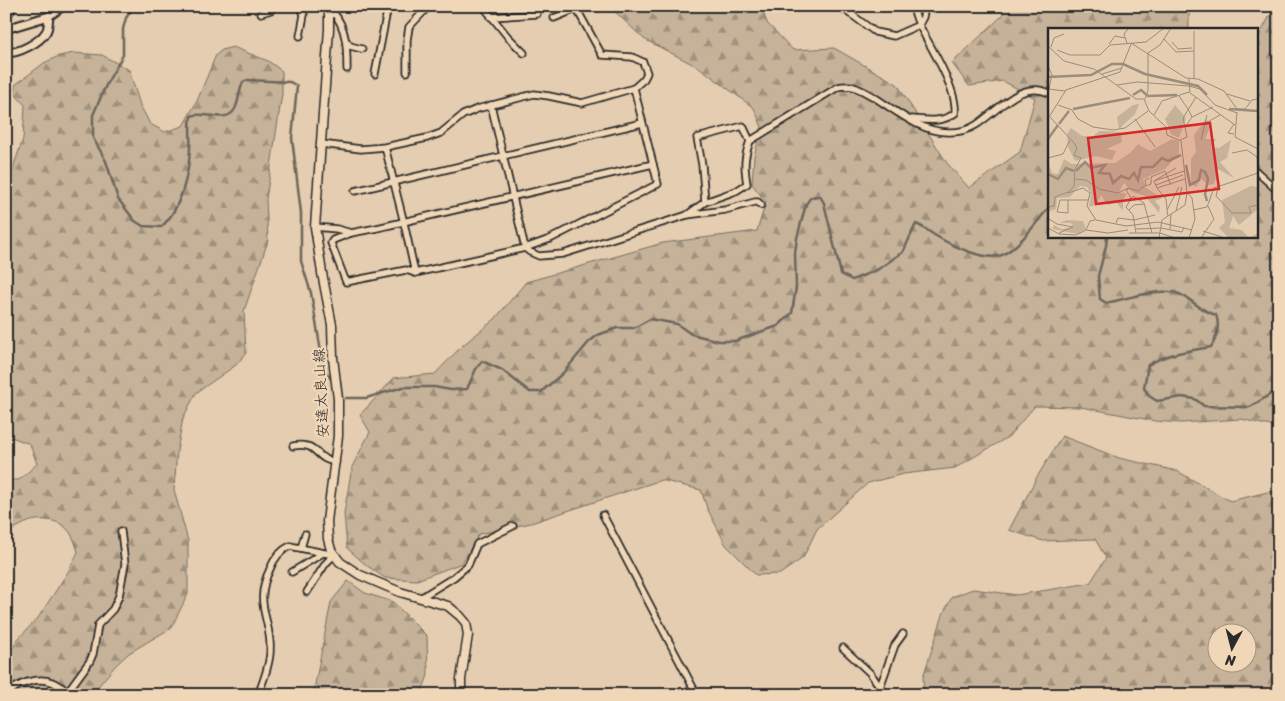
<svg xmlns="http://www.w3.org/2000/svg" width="1285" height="701" font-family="Sriracha,'Klee One',sans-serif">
<defs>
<pattern id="forest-firs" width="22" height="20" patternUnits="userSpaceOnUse" patternTransform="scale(1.25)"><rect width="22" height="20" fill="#c5b299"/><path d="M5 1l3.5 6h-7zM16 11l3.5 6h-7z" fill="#a0917d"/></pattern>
</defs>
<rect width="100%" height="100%" fill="#e4cdb0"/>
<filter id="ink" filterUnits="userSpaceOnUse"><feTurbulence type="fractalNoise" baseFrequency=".02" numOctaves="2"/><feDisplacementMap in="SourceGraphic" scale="10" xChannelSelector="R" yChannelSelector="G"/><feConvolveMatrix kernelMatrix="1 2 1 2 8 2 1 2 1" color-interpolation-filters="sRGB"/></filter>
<g filter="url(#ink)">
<g fill="url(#forest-firs)" stroke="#786e62" fill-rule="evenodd">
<polygon points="609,6 761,6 767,23 793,50 834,48 897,84 947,163 969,188 1020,152 1035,98 1003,81 969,86 952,63 1003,15 1004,6 1189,6 1189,29 1049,29 1049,236 1256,236 1256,42 1275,6 1279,6 1279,428 1241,419 1181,423 1155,421 1081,407 1035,406 1008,437 955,468 903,474 868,483 817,529 803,558 780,574 756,575 726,545 707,508 701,490 661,480 531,523 479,534 462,563 417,580 385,578 366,565 347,548 344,513 352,467 370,432 360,415 394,378 435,374 462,346 495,319 526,282 663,243 757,231 766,202 752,184 754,156 762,127 754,108 700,68 644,39"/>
<path d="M233,47L268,61L282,71V94L266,199L268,241L244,311L246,353L236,365L196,393L183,418L177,451L174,490L188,541V594L171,628L129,653L115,666L91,695H6V663L17,640L38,618L68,572L78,552C72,529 62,518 36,520C26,521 15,529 6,533V480H19L37,464L30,444L6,435V202L14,165L23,139L25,105L14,93L15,85L44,63L59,56L74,53L102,55L129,70L140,105L150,124L165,132L183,126L197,101L216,55L222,50Z"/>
<path d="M1062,436L1119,458L1177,471L1230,501L1268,492H1279V695H924L923,677L944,612L952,597L973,589L1017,595L1090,583L1106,558L1095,539L1043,541L1009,530L1037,477ZM1218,634H1248V664H1218Z"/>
<polygon points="348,581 365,593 393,602 427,636 428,675 423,689 425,695 313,695 331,602"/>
</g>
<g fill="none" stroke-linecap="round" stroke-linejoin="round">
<g stroke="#6e665b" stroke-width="2.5">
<path d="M134,6L126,18L123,29V55L107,83L93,115V138L106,161L118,199L135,221L143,226L161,227C181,210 189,173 190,148C191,137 189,127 191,116C204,110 226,125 235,109C239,101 239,91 243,82L248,80L290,82L297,86L292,138L301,213V261L311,293L324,369L330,378"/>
<path d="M1107,236L1106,246L1098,276L1100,299L1106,303C1125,299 1160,287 1179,294C1192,299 1200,311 1216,315C1220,325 1217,338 1211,347C1189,351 1167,353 1148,365L1144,388L1149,396L1157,401L1182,397L1195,399L1204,406L1250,407L1279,389"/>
<path d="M346,398H366L403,387H434L451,390L467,389L476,369L482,361L502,370L530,392H541L563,373L589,342L598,335L617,328H634L650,319L677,324L691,334L719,341H735L778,326L792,313L796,287L795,253L797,238L806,204L811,197L820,196L824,203L841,274L852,280L877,270L903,252L916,224C924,227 929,232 936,236C951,245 985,262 1002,255C1019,247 1037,222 1049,207"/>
</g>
<defs>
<g id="minor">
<path d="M331,6L329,12H333C347,28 347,49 347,69"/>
<polyline points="483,6 508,37 524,53"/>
<polyline points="575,6 602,55 632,57 643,62 647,73 644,79 634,88"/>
<polyline points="840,6 875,32 894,36 919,25 912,6"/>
<polyline points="261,13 271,10 273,6"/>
<polyline points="850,14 856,6"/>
<polyline points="491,17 537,14"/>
<polyline points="554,18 576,9"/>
<polyline points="300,36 304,15 301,6"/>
<polyline points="347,42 350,46 362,49"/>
<polyline points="407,72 407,40 409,27 429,6"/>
<polyline points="375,74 388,6"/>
<path d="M491,105L525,248L530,252L539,256L563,254L681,217L687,215L705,202L702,165L697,138L743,126L750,141C744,158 744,166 747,184L736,191L705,202"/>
<path d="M912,119C926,120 943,123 955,113C958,90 930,46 919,25L923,17L925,6"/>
<path d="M750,141L838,87C841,86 846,86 849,86C858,87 866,93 874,97C896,111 922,133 950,132C958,132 968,130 976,125C997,112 1021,79 1049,93"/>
<polyline points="1256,171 1279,192"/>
<polyline points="355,191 642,123"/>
<polyline points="687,215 725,210 755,202 758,202 761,205"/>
<polyline points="315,227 337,229 351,233 377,228 653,164 634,88 582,103 549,96 534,94 477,109 463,115 441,133 427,138 385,147 361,149 321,144"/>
<polyline points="351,233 333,240 331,243 346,282 406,270 415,273 404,223 385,147"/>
<polyline points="415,273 525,248 550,239 658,184 653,164"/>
<path d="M293,446C319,441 314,460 336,462"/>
<polyline points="603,515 697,695"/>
<polyline points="301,548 305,534"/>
<polyline points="292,572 323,553"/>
<polyline points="307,592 326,563 334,555"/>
<polyline points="420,598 454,577 468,565 477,544 513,526"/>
<polyline points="843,648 870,673 886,695"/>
<polyline points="880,687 895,645 903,634"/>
<path d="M6,695C17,684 37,676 52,682C57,684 62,688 67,690"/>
<polyline points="65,695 90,661 93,654 98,625 113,609 119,596 125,564 121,531"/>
<path d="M258,695C263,682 269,667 270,653C273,620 252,606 270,569C274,559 279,551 290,546L334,555"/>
</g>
<g id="tertiary">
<polyline points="6,18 12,6"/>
<polyline points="6,29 49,16 63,6"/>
<path d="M6,53C19,53 39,43 46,32C49,28 48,21 49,16"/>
</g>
<polyline id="secondary" points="325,6 329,12 329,29 315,227 322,273 332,325 333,358 338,399 338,436 327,521 328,539 331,550 340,562 360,575 400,592 448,606 460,616 466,623 468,635 461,679 461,695"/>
</defs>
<use href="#minor" stroke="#2b2b2b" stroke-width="9"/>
<use href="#tertiary" stroke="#2b2b2b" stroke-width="11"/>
<use href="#secondary" stroke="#2b2b2b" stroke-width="11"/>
<use href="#minor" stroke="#f0d7b8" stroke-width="5.5"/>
<use href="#tertiary" stroke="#f0d7b8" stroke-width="7"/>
<use href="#secondary" stroke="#f0d7b8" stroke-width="8"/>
</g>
</g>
<g text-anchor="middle" stroke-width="4.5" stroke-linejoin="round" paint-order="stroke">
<g font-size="15" fill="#2b2b2b" stroke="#f0d7b8">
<text transform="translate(321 393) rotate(-93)" y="5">安達太良山線</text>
</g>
</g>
<g transform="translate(1048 28)">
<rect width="210" height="210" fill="#e4cdb0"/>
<path d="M91,76L87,86L71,101L69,89L85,77ZM127,77L138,90L131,110L123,106L117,91ZM158,91L163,96L157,111H168L163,119L171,120L183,112L179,130L172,134L186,150L170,141L166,156L160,157L153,151L148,159L143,156V131L148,124L146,107ZM23,100L34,108H45L52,103L73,104L74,114L59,121L68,123L64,132L48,128L27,133L20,119L19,106ZM124,111L131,113V126L117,141L95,151L98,160L114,170L107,173L112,179L111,185L97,168L84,164L76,155L71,164L79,166L75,172V183L69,175L59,177L53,167L49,176L41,179L43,166L39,159L32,158L22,169L9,170L8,181L0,184V135L4,145L10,146L16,131L24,136L67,135L82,125L90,116L102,123ZM203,158L210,159V181L191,197L185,188L181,200L194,202L201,210L210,205V210H181L171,200L177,194L174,172ZM19,192L35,193L38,201L30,206L5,201L6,197L13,201L25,199L23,195H11Z" fill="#c5b299"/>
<path fill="none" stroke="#9a8d7b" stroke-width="2.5" d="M0,49L43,47L64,36H75L97,46L150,58L159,67M85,67L93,62L100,68L129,67M25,81L82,70M181,81L210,83M11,96L21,83M0,111L10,97M138,137L142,157L151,152L153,142L157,144L160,151L157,166L159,173M28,143L37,134L43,140L57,137L51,145L62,146L65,155L73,148L81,151L86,145L90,152L93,139H105L114,130L120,133L133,127M0,146L10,151L18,140L26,143"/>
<path fill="none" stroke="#9a8c7b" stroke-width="1" d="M33,0H53M146,3V51M116,11L128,24L146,23M124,14L130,21L144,20M79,15L76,6L81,0M83,15L138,50L150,51L176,63L189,81H197L204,72L210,71M61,16L67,8L77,10M0,18L16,33L46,41L88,71H96L101,83L118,99L119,107L133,113L139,164L144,170L147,191L141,210M3,19L6,10L16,6M9,22L22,27H52L62,17L98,14L116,0M0,38L4,47L1,61M54,46L74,40M141,51L142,65L187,97M69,57L89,54L141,58M141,58L152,61L167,77L189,85M0,61L17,63M179,66L202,73M131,68L140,81M97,71L100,63V25L112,17L123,0M10,77L24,82L30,91L45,99L65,102L77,100L100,83M189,84L187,109L210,121M106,87L114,73L141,64M1,89L18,62L72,44L83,16M2,89L26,115L29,120L26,127L33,130L27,141L26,158L20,165L35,160L42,165L39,178L48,192L78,198L110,194L144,202M144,89L165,79M87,91L107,119M156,96L172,87M186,96L180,105L186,106M138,98L144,89L140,81M132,112L139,109L135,90L148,69M153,112L159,87M184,125L199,122L209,129L210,135M0,130L15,126L22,112M136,143L106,153L109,160L137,151M101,150L97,152L98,158L103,156V149L117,143L123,157M27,151L38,152L51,161L70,165L80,160L90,163L98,157M106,153L128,140M171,156L168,168L184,185H203L201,179L210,177M108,157L135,147M109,160L118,171L119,181M20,172V185L9,184L12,172H40M80,172L83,170L78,162L81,161M0,179L6,178L7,169L20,164M81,182L86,177L96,176M145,182L159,179L166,160L210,145M128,183L134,159M120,188L119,182L131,159M1,191L9,196L25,199L11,205M68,195L70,190L86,192L107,187M0,200L11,206L28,207L38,202L42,193L47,192M88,201L113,200L134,204L136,199M122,201L123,186M38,202L60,205L80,202M155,203L174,209M81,205H112L127,210M88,205L85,187L78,179L85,168L96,175L104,205M87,210H106M111,210L114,192L137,177L139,165M153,210L166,191L160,178"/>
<path fill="#d62828" fill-opacity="0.15" stroke="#d62828" stroke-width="2.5" d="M162,95L171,161L48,176L40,110Z"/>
<rect width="210" height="210" fill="none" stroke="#2b2b2b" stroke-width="2.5"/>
</g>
<rect width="1285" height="701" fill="none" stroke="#f0d7b8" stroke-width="25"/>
<rect x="12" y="12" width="1260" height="676" fill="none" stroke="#2b2b2b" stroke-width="2" filter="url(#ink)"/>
<g transform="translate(1232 648) rotate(187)"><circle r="24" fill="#f0d7b8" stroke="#a19280"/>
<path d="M0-4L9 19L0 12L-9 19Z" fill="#2b2b2b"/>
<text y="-8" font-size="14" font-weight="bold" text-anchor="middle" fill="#2b2b2b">N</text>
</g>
</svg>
